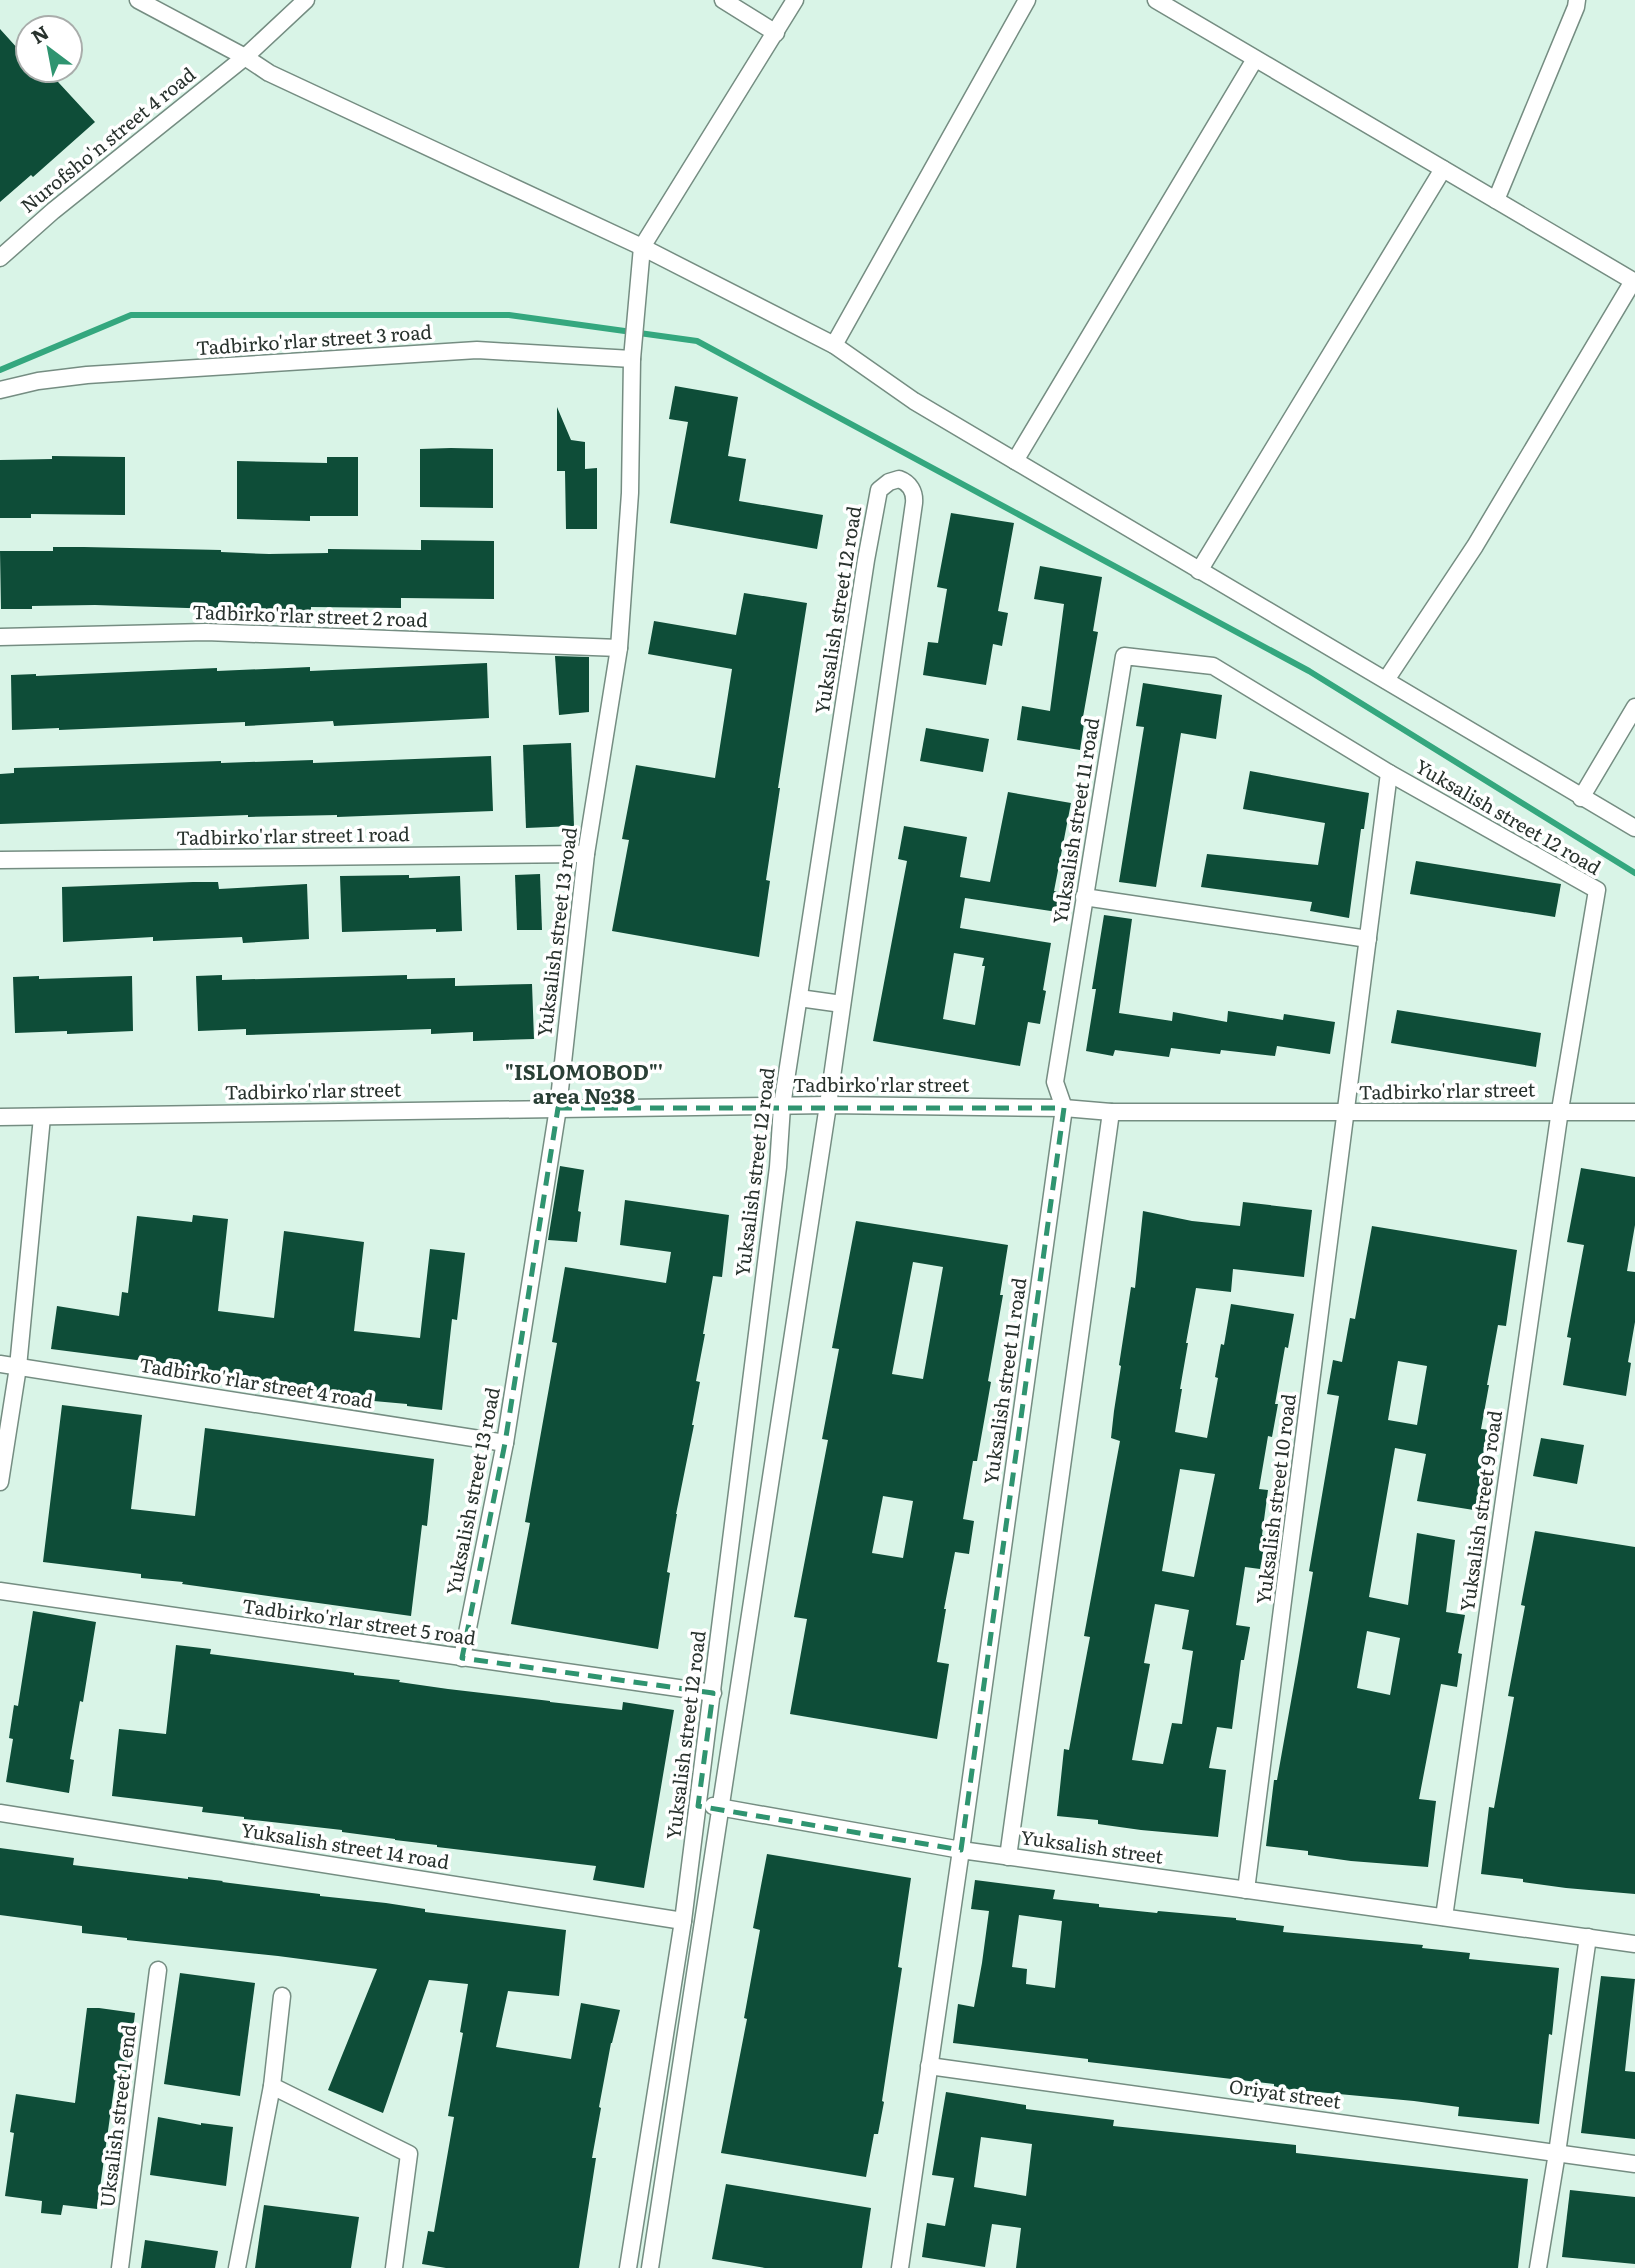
<svg xmlns="http://www.w3.org/2000/svg" width="1635" height="2268" font-family="Literata,serif">
<rect width="100%" height="100%" fill="#d9f4e7"/>
<g fill="none" stroke-linecap="round" stroke-linejoin="round">
<polyline stroke="#34a77e" stroke-width="6" points="0,370 131,315 509,315 697,341 1309,671 1635,873"/>
</g>
<g fill="#0e4d38" fill-rule="evenodd">
<polygon points="0,29 28,60 28,70 47,70 95,122 33,177 31,175 0,202"/>
<polygon points="675,386 738,397 728,456 746,459 739,501 823,515 817,549 670,523 688,422 669,419"/>
<polygon points="557,407 571,440 585,442 585,469 597,468 597,529 566,529 565,471 557,471"/>
<polygon points="451,448 493,449 493,508 420,507 420,449"/>
<polygon points="52,456 125,457 125,515 31,514 31,518 0,518 0,460 52,459"/>
<polygon points="327,457 358,457 358,516 310,516 310,521 237,519 237,461 327,463"/>
<polygon points="951,513 1014,523 998,611 1008,613 1002,646 993,644 986,685 923,675 928,642 938,643 947,589 937,587"/>
<polygon points="421,540 494,541 494,599 401,598 401,608 311,607 311,612 95,605 32,606 32,609 1,609 0,551 53,551 53,547 84,547 221,550 221,552 269,554 328,553 328,549 421,550"/>
<polygon points="1040,566 1102,577 1093,631 1098,632 1083,717 1085,717 1080,750 1017,740 1022,706 1050,711 1064,604 1034,599"/>
<polygon points="744,593 807,603 778,788 780,788 766,880 770,881 759,957 612,931 629,840 622,839 636,765 715,778 732,669 648,654 654,621 736,635"/>
<polygon points="555,656 589,657 589,712 559,715"/>
<polygon points="487,663 489,718 334,726 333,721 245,726 245,722 59,730 59,728 12,730 11,675 36,674 36,676 217,668 217,671 310,667 310,671"/>
<polygon points="1143,683 1222,695 1216,739 1181,733 1156,887 1119,882 1144,727 1136,726"/>
<polygon points="926,728 989,739 983,772 920,761"/>
<polygon points="571,743 574,826 526,828 523,745"/>
<polygon points="491,756 493,811 337,817 337,815 248,817 248,815 0,824 0,774 14,773 14,768 221,761 221,763 313,760 313,763"/>
<polygon points="1250,771 1369,793 1364,829 1361,829 1349,918 1310,911 1312,902 1201,887 1207,854 1318,865 1325,823 1243,809"/>
<path d="M1008,792L1071,803L1054,891L1068,893L1064,913L965,898L960,928L1051,943L1043,990L1046,991L1040,1024L1028,1022L1020,1066L873,1041L907,861L898,859L904,826L967,837L960,877L990,882ZM954,953L984,958L982,966H985L975,1025L943,1019Z"/>
<polygon points="1416,861 1561,884 1555,917 1410,894"/>
<polygon points="540,874 542,930 517,930 515,875"/>
<polygon points="409,875 409,878 460,876 462,931 436,932 436,929 342,932 340,876"/>
<polygon points="193,882 218,882 219,889 307,884 309,939 243,943 242,937 153,941 153,937 63,942 62,887"/>
<polygon points="1104,915 1132,919 1119,1013 1172,1021 1173,1012 1227,1022 1228,1011 1283,1020 1284,1014 1335,1022 1330,1054 1277,1046 1275,1056 1221,1050 1220,1054 1171,1048 1169,1057 1115,1050 1113,1056 1086,1051 1096,989 1092,989"/>
<polygon points="222,975 222,980 407,975 407,979 455,978 455,986 532,984 534,1039 473,1041 473,1032 431,1034 431,1029 246,1035 246,1029 198,1031 196,976"/>
<polygon points="39,976 39,979 132,976 133,1031 67,1034 67,1031 15,1033 13,977"/>
<polygon points="1397,1010 1541,1033 1536,1067 1391,1043"/>
<polygon points="560,1166 584,1170 578,1211 581,1212 577,1242 548,1240"/>
<polygon points="1581,1168 1635,1177 1635,1225 1627,1271 1635,1272 1635,1322 1628,1362 1631,1363 1626,1396 1563,1385 1571,1338 1567,1337 1584,1245 1567,1242"/>
<polygon points="625,1200 729,1215 722,1277 713,1276 703,1334 705,1334 696,1381 700,1382 692,1425 694,1425 676,1514 677,1514 667,1572 670,1573 658,1649 511,1624 530,1523 525,1522 557,1343 552,1342 565,1267 666,1283 671,1252 620,1245"/>
<path d="M1243,1202L1312,1210L1304,1277L1233,1269L1231,1292L1196,1288L1186,1343H1188L1180,1389H1182L1175,1432L1207,1438L1218,1378L1215,1377L1221,1344L1224,1345L1231,1304L1294,1314L1288,1348L1285,1347L1275,1404H1278L1272,1437L1268,1436L1259,1489L1268,1490L1262,1535L1266,1536L1260,1569L1245,1567L1236,1625L1250,1627L1244,1660H1241L1232,1729L1217,1727L1209,1768L1226,1770L1218,1837L1141,1830L1098,1824V1820L1057,1816L1064,1749L1069,1750L1079,1695L1090,1637L1084,1636L1120,1441L1111,1438L1114,1411L1121,1366L1119,1365L1126,1320L1131,1287L1135,1288L1143,1211L1192,1221L1240,1226ZM1180,1469L1215,1474L1194,1577L1162,1571ZM1155,1604L1189,1610L1182,1649L1193,1651L1182,1724L1172,1723L1163,1764L1132,1760L1150,1664L1144,1663Z"/>
<polygon points="193,1215 228,1219 218,1311 274,1318 284,1231 364,1242 354,1331 420,1338 430,1249 465,1253 457,1320 452,1319 442,1410 407,1406 407,1404 307,1395 307,1392 265,1388 266,1384 174,1372 175,1365 51,1349 57,1306 119,1316 122,1292 128,1293 137,1216 192,1222"/>
<path d="M856,1221L1008,1245L1000,1295H1003L988,1381L991,1382L977,1461H973L963,1519L974,1521L969,1554L955,1552L944,1609H946L937,1662L949,1664L937,1739L790,1714L807,1619L794,1617L828,1440L822,1439L839,1349L832,1348ZM913,1262L943,1267L923,1379L892,1374ZM883,1496L913,1501L903,1558L872,1553Z"/>
<path d="M1372,1226L1517,1250L1506,1326L1498,1325L1487,1385H1489L1481,1429L1490,1430L1482,1478H1486L1480,1511L1417,1501L1426,1454L1395,1448L1369,1597L1408,1605L1417,1533L1455,1540L1446,1612L1465,1615L1458,1653L1462,1654L1457,1687L1441,1684L1419,1799L1436,1801L1428,1867L1351,1861L1308,1855V1851L1266,1846L1274,1780H1277L1298,1662L1313,1572L1309,1571L1339,1396L1327,1394L1333,1360L1342,1362L1350,1318L1355,1319ZM1398,1361L1427,1366L1417,1425L1388,1420ZM1367,1631L1400,1638L1390,1695L1357,1688Z"/>
<polygon points="62,1405 142,1415 131,1509 195,1516 205,1428 434,1459 427,1526 422,1525 411,1616 182,1584 183,1582 141,1578 141,1574 43,1562"/>
<polygon points="1541,1438 1584,1445 1577,1484 1533,1476"/>
<polygon points="1535,1531 1635,1547 1635,1894 1566,1888 1523,1882 1523,1879 1481,1874 1489,1807 1494,1808 1514,1697 1508,1696 1525,1606 1521,1605"/>
<polygon points="33,1611 96,1622 83,1702 80,1701 70,1759 74,1760 69,1793 6,1782 13,1739 9,1738 14,1705 18,1706"/>
<polygon points="176,1645 211,1649 210,1654 354,1673 354,1675 400,1680 399,1682 448,1689 550,1701 550,1702 622,1710 623,1702 674,1710 644,1888 593,1880 596,1866 437,1847 437,1845 395,1840 395,1839 342,1832 342,1830 244,1819 244,1817 202,1812 203,1807 112,1796 119,1729 166,1734"/>
<polygon points="0,1848 74,1858 73,1865 188,1879 188,1877 223,1881 222,1882 320,1894 320,1896 386,1903 425,1909 425,1912 566,1930 559,1996 508,1991 496,2047 571,2059 581,2003 620,2010 612,2043 611,2043 599,2107 601,2108 592,2158 596,2158 579,2268 446,2268 422,2264 428,2231 434,2232 454,2117 448,2116 463,2033 460,2032 468,1984 429,1980 383,2113 328,2090 377,1969 278,1956 127,1940 127,1938 82,1933 82,1926 0,1915"/>
<polygon points="767,1854 911,1878 898,1967 902,1968 882,2101 884,2102 878,2134 874,2134 866,2177 721,2153 747,2019 744,2018 760,1930 753,1928"/>
<path d="M975,1880L1055,1890L1053,1899L1099,1904V1907L1157,1913L1158,1911L1236,1918V1920L1284,1926L1283,1932L1423,1945L1422,1948L1470,1953L1469,1959L1559,1968L1552,2035L1549,2034L1539,2124L1458,2116L1459,2107L1414,2101L1274,2088V2084L1139,2068L1088,2062V2059L953,2043L958,2004L974,2007L982,1963L989,1911L971,1909ZM1019,1915L1062,1921L1055,1988L1026,1984L1027,1969L1012,1967Z"/>
<polygon points="180,1973 255,1983 240,2096 164,2084"/>
<polygon points="1601,1976 1635,1979 1625,2071 1635,2072 1635,2139 1581,2133"/>
<polygon points="87,2008 99,2008 135,2013 127,2085 115,2081 97,2209 63,2205 61,2215 41,2213 42,2201 5,2196 14,2133 10,2132 16,2094 75,2103"/>
<path d="M946,2092L1026,2105V2109L1114,2120L1113,2126L1296,2145V2153L1528,2179L1518,2268H1016L1021,2228L992,2224L985,2267L922,2257L927,2223L945,2226L954,2178L932,2175ZM981,2137L1032,2144L1026,2196L974,2187Z"/>
<polygon points="158,2117 201,2125 201,2123 233,2127 226,2186 150,2175"/>
<polygon points="726,2184 871,2208 862,2268 765,2268 712,2259"/>
<polygon points="1570,2190 1635,2197 1635,2264 1562,2257"/>
<polygon points="264,2205 359,2217 351,2268 255,2268"/>
<polygon points="145,2240 218,2251 215,2268 141,2268"/>
</g>
<g fill="none" stroke-linecap="round" stroke-linejoin="round">
<defs>
<g id="street">
<polyline points="138,0 245,57 269,73 642,247 834,345 914,401 1635,828"/>
<polyline points="723,0 776,33"/>
<polyline points="1156,0 1635,282"/>
<polyline points="1496,200 1576,7 1577,0"/>
<polyline points="0,258 53,211 245,57 306,0"/>
<polyline points="834,345 1027,0"/>
<polyline points="0,390 38,381 87,375 477,350 632,359"/>
<polyline points="1015,461 1255,59"/>
<polyline points="1199,571 1443,169"/>
<polyline points="0,637 206,632 619,648"/>
<polyline points="1386,680 1475,546 1633,281"/>
<polyline points="1389,773 1597,890 1560,1110 1444,1917"/>
<polyline points="1581,798 1635,707"/>
<polyline points="0,860 586,854"/>
<polyline points="1084,897 1368,939"/>
<polyline points="799,998 842,1004"/>
<polyline points="0,1117 828,1105 1064,1108 1111,1112 1635,1112"/>
<polyline points="0,1364 505,1443"/>
<polyline points="0,1482 18,1367 42,1117"/>
<polyline points="0,1591 713,1693"/>
<polyline points="462,1658 505,1443 558,1108 586,854 619,648 630,493 632,359 642,247 795,0"/>
<polyline points="713,1806 961,1850 1064,1108 1055,1082 1124,656 1213,666 1389,773 1246,1890"/>
<polyline points="0,1813 683,1921"/>
<polyline points="1008,1857 1111,1112"/>
<polyline points="282,1996 272,2086 409,2154 394,2268"/>
<polyline points="929,2066 1635,2164"/>
<polyline points="120,2268 158,1970"/>
<polyline points="237,2268 272,2086"/>
<path d="M628,2268L683,1921L778,1167L782,1106L866,560L879,490L889,482L899,479C910,483 915,492 914,503L828,1105L650,2268"/>
<polyline points="900,2268 961,1850 1635,1944"/>
<polyline points="1538,2268 1557,2153 1588,1937"/>
</g>
</defs>
<use href="#street" stroke="#758d82" stroke-width="19"/>
<use href="#street" stroke="#fff" stroke-width="16"/>
</g>
<path fill="none" stroke="#2f9470" stroke-width="5" stroke-dasharray="14 9" stroke-linejoin="round" d="M558,1108H1064L961,1850L698,1806L713,1693L462,1658L505,1443Z"/>
<g text-anchor="middle" stroke-width="7" stroke-linejoin="round" paint-order="stroke">
<g font-size="19" fill="#28322d" stroke="#fff">
<text transform="translate(108 140) rotate(-39)" y="7">Nurofsho'n street 4 road</text>
<text transform="translate(314 340) rotate(-4)" y="7">Tadbirko'rlar street 3 road</text>
<text transform="translate(838 610) rotate(-81)" y="7">Yuksalish street 12 road</text>
<text transform="translate(310 616) rotate(2)" y="7">Tadbirko'rlar street 2 road</text>
<text transform="translate(1508 817) rotate(30)" y="7">Yuksalish street 12 road</text>
<text transform="translate(1076 821) rotate(-81)" y="7">Yuksalish street 11 road</text>
<text transform="translate(293 836) rotate(-1)" y="7">Tadbirko'rlar street 1 road</text>
<text transform="translate(557 932) rotate(-83)" y="7">Yuksalish street 13 road</text>
<text x="881" y="1092">Tadbirko'rlar street</text>
<text transform="translate(313 1091) rotate(-1)" y="7">Tadbirko'rlar street</text>
<text transform="translate(1447 1091) rotate(-1)" y="7">Tadbirko'rlar street</text>
<text transform="translate(755 1172) rotate(-83)" y="7">Yuksalish street 12 road</text>
<text transform="translate(1005 1381) rotate(-82)" y="7">Yuksalish street 11 road</text>
<text transform="translate(256 1383) rotate(9)" y="7">Tadbirko'rlar street 4 road</text>
<text transform="translate(473 1491) rotate(-79)" y="7">Yuksalish street 13 road</text>
<text transform="translate(1276 1499) rotate(-83)" y="7">Yuksalish street 10 road</text>
<text transform="translate(1481 1511) rotate(-82)" y="7">Yuksalish street 9 road</text>
<text transform="translate(359 1622) rotate(8)" y="7">Tadbirko'rlar street 5 road</text>
<text transform="translate(686 1735) rotate(-83)" y="7">Yuksalish street 12 road</text>
<text transform="translate(345 1846) rotate(9)" y="7">Yuksalish street 14 road</text>
<text transform="translate(1092 1847) rotate(8)" y="7">Yuksalish street</text>
<text transform="translate(1285 2094) rotate(8)" y="7">Oriyat street</text>
<text transform="translate(118 2116) rotate(-83)" y="7">Uksalish street 1 end</text>
</g>
<g font-size="21" font-weight="bold" fill="#2a4036" stroke="#fff">
<text x="584" y="1080">"ISLOMOBOD"'<tspan x="584" dy="24">area №38</tspan></text>
</g>
</g>
<g transform="translate(49 49) rotate(328)"><circle r="33" fill="#ffffff" stroke="#a9adab" stroke-width="2"/>
<path d="M0-5L12 26L0 18L-12 26Z" fill="#2f9470"/>
<text y="-10" font-size="19" font-weight="bold" text-anchor="middle" fill="#28322d">N</text>
</g>
</svg>
